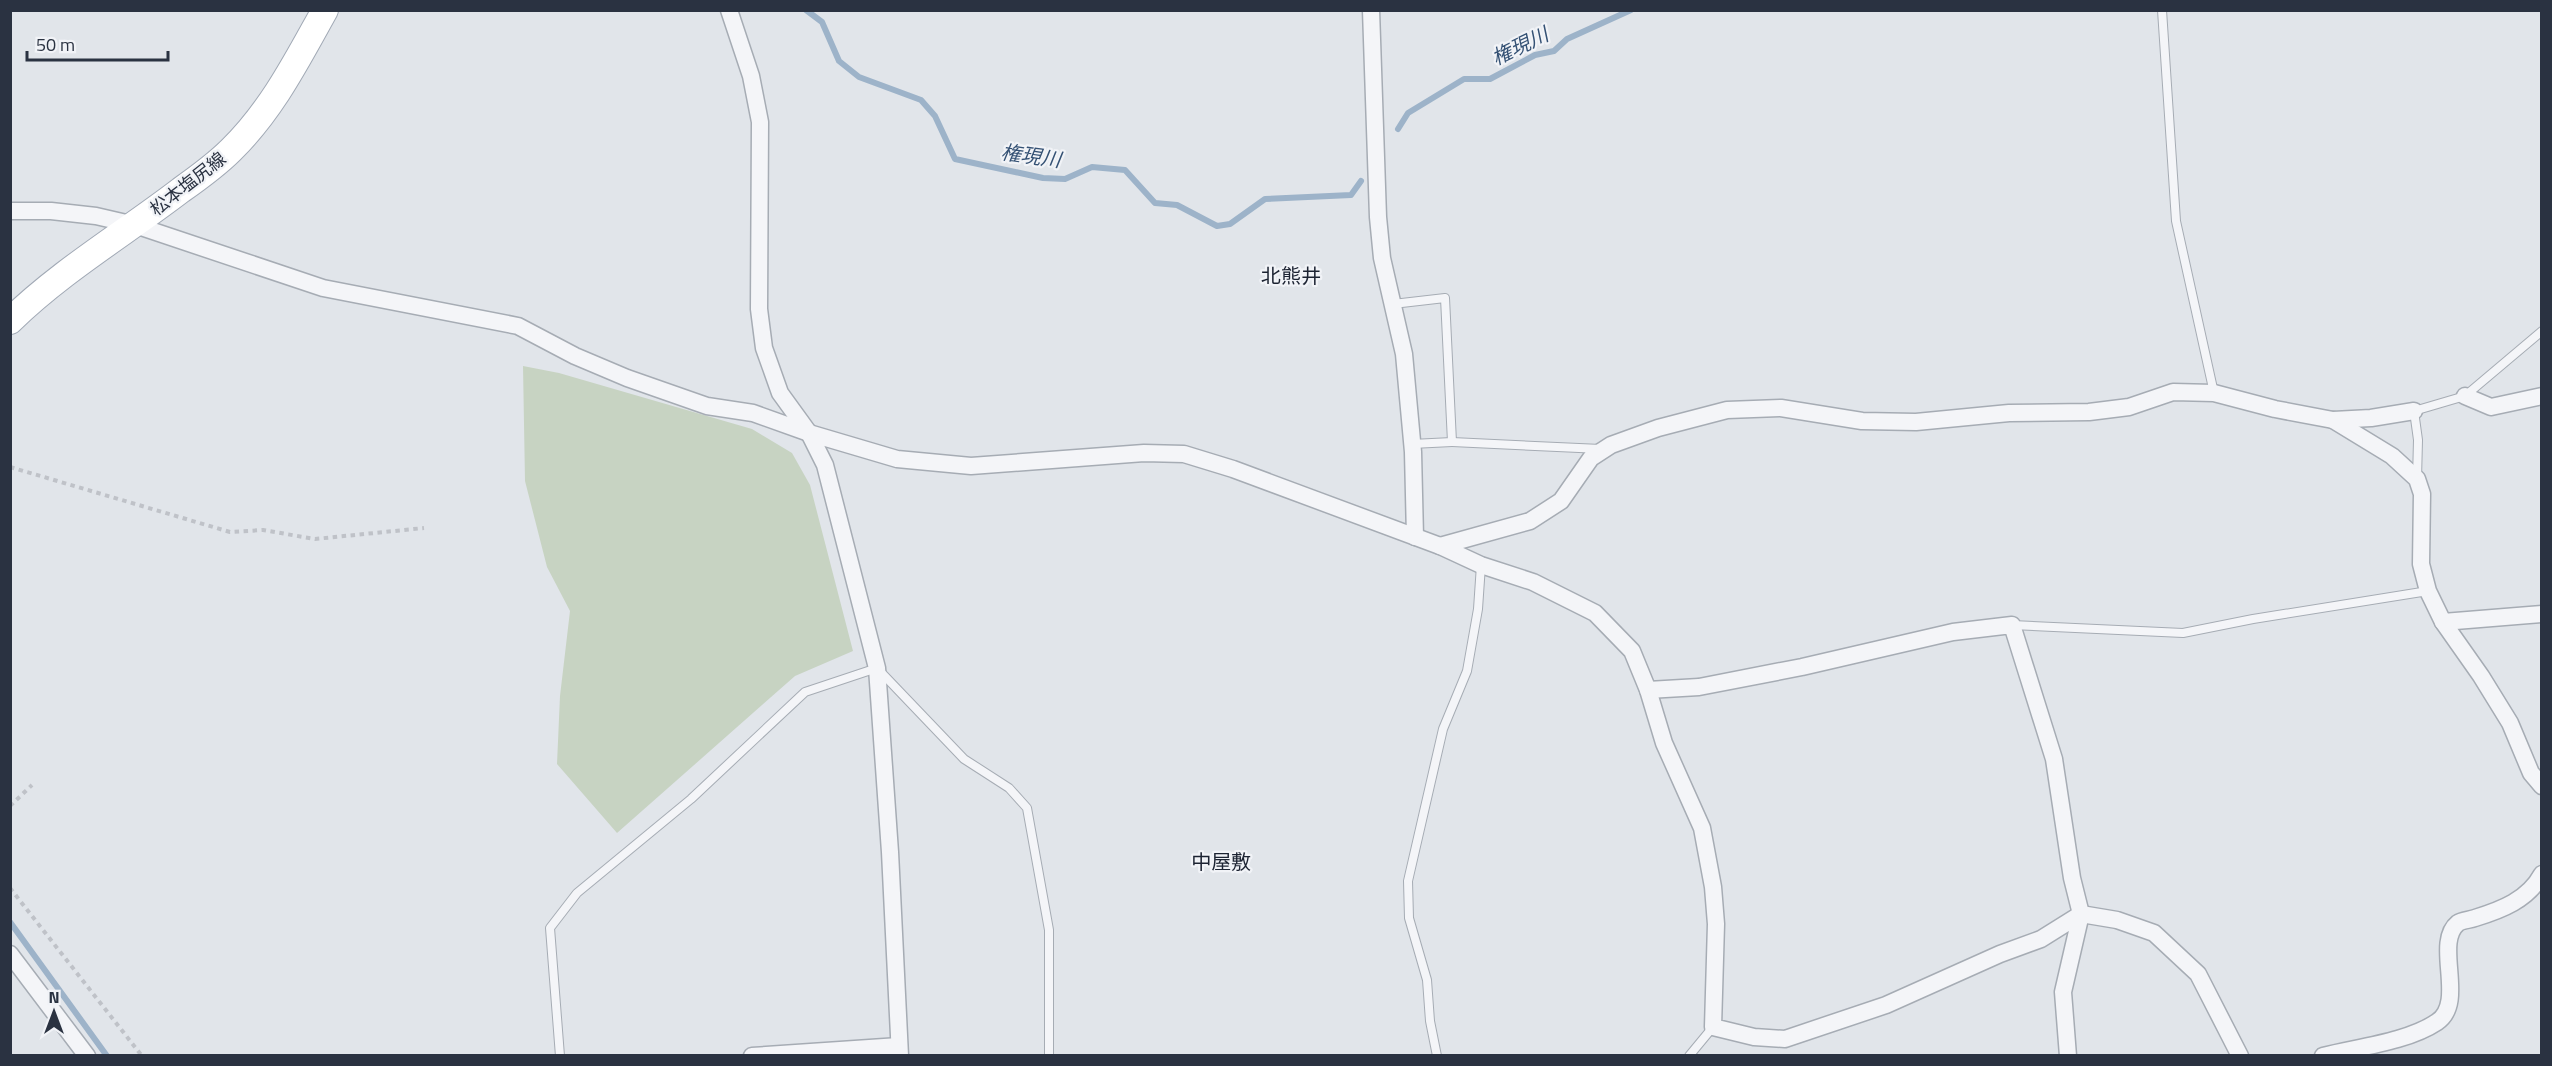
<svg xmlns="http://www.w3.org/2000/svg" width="2552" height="1066" font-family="'Titillium Web','Noto Sans JP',sans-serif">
<rect width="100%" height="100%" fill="#e1e5ea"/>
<polygon fill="#c7d3c2" points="523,366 559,373 752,429 792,453 810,485 853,651 795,676 617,833 557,764 560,696 570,611 547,567 525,481"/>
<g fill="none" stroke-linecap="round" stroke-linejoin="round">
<g stroke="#9db3c9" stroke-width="6">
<polyline points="806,10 822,22 839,61 859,77 921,100 935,116 955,159 1043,178 1065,179 1092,167 1125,170 1155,203 1177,205 1217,226 1230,224 1265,199 1351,195 1361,181"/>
<polyline points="1398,129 1408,113 1464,79 1490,79 1535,55 1554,51 1567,39 1631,10"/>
<polyline points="10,922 107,1056"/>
</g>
<defs>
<g id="service">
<polyline points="2162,10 2176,221 2214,393"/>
<polyline points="1393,304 1445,298 1452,442 1412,444"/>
<polyline points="1452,442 1601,449"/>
<polyline points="2417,479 2418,440 2414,411 2465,396 2542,331"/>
<polyline points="2012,625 2183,633 2253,619 2428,591"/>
<polyline points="560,1056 550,928 577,893 691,799 805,692 877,668 964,759 1009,788 1027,808 1049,930 1049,1056"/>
<polyline points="1437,1056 1430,1021 1427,980 1409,918 1408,881 1443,729 1467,671 1478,609 1481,565"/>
<polyline points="1689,1056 1713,1027"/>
</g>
<g id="minor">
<polyline points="729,10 751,76 760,122 759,309 764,348 780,393 809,433 825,465 877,668 890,852 900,1056"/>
<polyline points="1371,10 1378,217 1382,258 1404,354 1413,452 1415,537"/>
<polyline points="10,211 51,211 96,216 135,225 323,288 518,326 575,356 627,378 707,406 753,413 809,433 897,459 971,466 1144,453 1184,454 1233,469 1440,546 1481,565 1533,582 1595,613 1632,651 1648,690 1664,743 1702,828 1713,887 1716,924 1713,1027 1754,1037 1785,1039 1886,1005 2000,954 2041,939 2081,914 2117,920 2154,933 2198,974 2240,1056"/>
<polyline points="2465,396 2491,407 2542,396"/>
<polyline points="2333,420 2392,456 2417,479 2422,494 2421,564 2428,591 2443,622 2481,676 2510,723 2531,773 2542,786"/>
<polyline points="1440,546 1530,521 1561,501 1591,458 1611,445 1658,428 1727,410 1781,408 1862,421 1916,422 2009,413 2089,412 2129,407 2173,392 2214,393 2275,409 2333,420 2371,418 2414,411"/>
<polyline points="2443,622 2542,614"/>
<polyline points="1648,690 1699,687 1802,667 1953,632 2012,625 2054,759 2072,878 2081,914 2063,992 2068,1056"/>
<polyline points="10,954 87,1056"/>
<polyline points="752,1056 899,1046"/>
<path d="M2323,1056C2358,1047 2407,1042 2437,1022C2467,1002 2433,943 2458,923C2462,920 2470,920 2475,918C2501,910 2528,900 2542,874"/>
</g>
<path id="primary" d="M10,321C61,271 125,233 181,190C198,178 216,165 231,150C272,110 297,60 325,10"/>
</defs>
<use href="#service" stroke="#a6acb4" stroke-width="10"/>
<use href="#minor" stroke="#a6acb4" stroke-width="19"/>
<use href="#primary" stroke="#a1a9b5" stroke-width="28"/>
<g stroke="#bfc2c8" stroke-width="4" stroke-dasharray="4.5 4.5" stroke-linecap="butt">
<polyline points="10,467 230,532 263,530 315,539 424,528"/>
<polyline points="10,806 32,785"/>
<polyline points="10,888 142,1056"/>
</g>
<use href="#service" stroke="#f4f5f8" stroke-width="8"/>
<use href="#minor" stroke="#f4f5f8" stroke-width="16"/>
<use href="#primary" stroke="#fff" stroke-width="26"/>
</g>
<g text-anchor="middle" stroke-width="4.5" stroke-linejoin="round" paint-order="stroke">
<g font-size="18" fill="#2a3241" stroke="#f1f3f7">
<text transform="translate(188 184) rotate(-38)" y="6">松本塩尻線</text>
</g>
<g font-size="20" font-style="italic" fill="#345174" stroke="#f1f3f7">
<text transform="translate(1520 46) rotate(-26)" y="7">権現川</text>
<text transform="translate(1031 156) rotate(8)" y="7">権現川</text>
</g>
<g font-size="20" fill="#1c2332" stroke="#f1f3f7">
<text x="1291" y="283">北熊井</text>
<text x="1221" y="869">中屋敷</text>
</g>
</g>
<rect width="2552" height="1066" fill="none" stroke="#2a3241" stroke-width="24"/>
<g transform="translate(54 1012)" stroke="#f1f3f7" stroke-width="4.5" paint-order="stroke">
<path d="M0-4.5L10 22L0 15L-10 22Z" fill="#2a3241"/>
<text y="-9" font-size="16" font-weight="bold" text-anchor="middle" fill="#2a3241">N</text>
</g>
<path d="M27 51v9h141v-9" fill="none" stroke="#2a3241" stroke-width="3"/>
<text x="36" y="51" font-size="18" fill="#2a3241" stroke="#f1f3f7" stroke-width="4.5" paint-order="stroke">50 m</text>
</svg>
